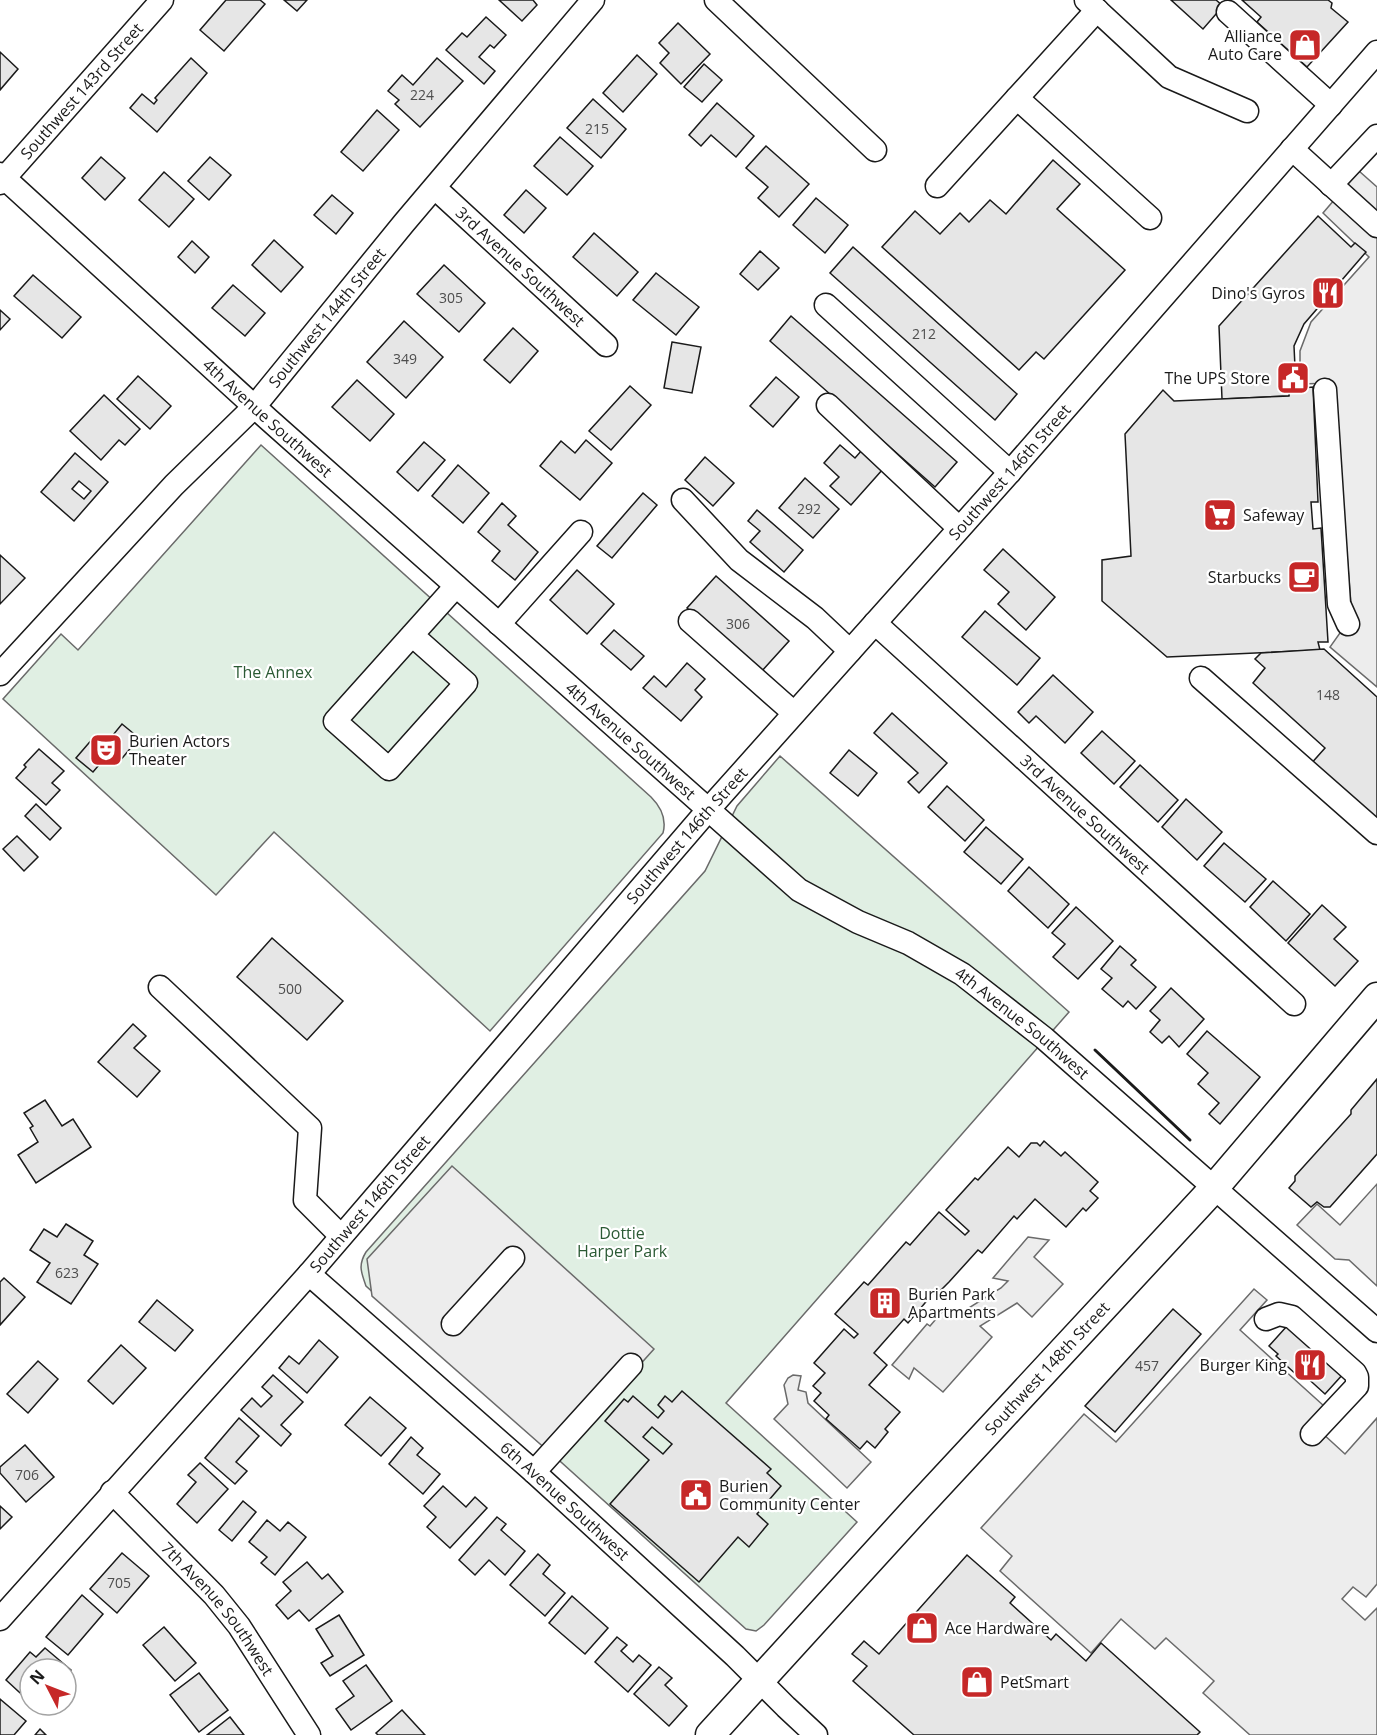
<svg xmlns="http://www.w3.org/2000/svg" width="1377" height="1735" font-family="'Open Sans',sans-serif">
<rect width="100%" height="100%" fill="#fff"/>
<g fill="#e0efe3" stroke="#6a6a6a" stroke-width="1.5">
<path d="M261,445L651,797C661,807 667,818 663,833L490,1031L274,832L216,895L3,699L61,634L78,650Z"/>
<path d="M780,756L1069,1012L726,1403L857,1522L764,1625L756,1631L746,1629L366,1286C361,1272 358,1265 366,1252L705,871L737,806Z"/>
</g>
<g fill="#ededed" stroke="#6a6a6a" stroke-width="1.5">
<polygon points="1359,171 1377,187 1377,687 1330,647 1352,616 1333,383 1300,384 1300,351 1311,322 1369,257 1323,213"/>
<polygon points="452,1166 654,1349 556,1458 372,1296 367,1259"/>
<polygon points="1377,1184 1377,1286 1349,1260 1335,1259 1297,1225 1317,1204 1340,1225"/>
<polygon points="1028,1237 1049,1240 1034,1257 1063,1284 1032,1317 1017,1303 980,1326 992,1337 943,1392 914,1368 909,1379 892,1365 927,1324 930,1326 942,1312 956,1316 1001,1288 1008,1281 993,1278"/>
<polygon points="1254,1289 1267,1300 1240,1330 1324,1406 1310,1422 1345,1454 1377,1418 1377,1584 1366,1597 1353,1587 1342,1599 1365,1620 1377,1608 1377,1735 1250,1735 1203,1693 1214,1681 1166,1638 1155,1649 1121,1619 1091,1653 1000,1571 1012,1556 981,1528 1084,1414 1116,1442"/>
<polygon points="793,1375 801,1376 798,1390 806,1392 808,1403 871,1462 847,1488 774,1419 788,1404 784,1385 788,1378"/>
</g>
<g fill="#e6e6e6" stroke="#1a1a1a" stroke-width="1.5" fill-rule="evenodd">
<polygon points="226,0 260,0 265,4 224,51 200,30"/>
<polygon points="284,0 307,0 297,11"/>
<polygon points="499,0 533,0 537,5 522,21"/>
<polygon points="1171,0 1216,0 1223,6 1203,29"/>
<polygon points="1242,0 1328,0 1332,3 1331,8 1348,22 1307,67 1257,22 1261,17"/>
<polygon points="486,17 506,35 494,48 490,45 479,57 495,71 484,84 446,50 462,33 467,37"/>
<polygon points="678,23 710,54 681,84 660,63 669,53 659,43"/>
<polygon points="0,52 18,69 0,90"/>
<polygon points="637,55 657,74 623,112 603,93"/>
<polygon points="191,58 207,73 157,132 130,108 142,94 154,104 157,100 155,98"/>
<polygon points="437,58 463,81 420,127 395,104 399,100 388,91 402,75 413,85"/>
<polygon points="704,64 722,80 702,102 684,87"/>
<polygon points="593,99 626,129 601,158 567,128"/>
<polygon points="717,103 754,136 736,157 711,135 701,146 689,135"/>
<polygon points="377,110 399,130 363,171 341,152"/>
<polygon points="560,137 593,166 567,195 534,166"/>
<polygon points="766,146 809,184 779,217 758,198 768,187 746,168"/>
<polygon points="101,157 125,178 105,200 82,178"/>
<polygon points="210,157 231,175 209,200 188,181"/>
<polygon points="1053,160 1080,184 1057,209 1125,270 1044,359 1036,352 1019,370 882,247 915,211 940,234 960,213 969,222 990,200 1006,214"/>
<polygon points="164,172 194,199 169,227 139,200"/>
<polygon points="526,190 546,208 524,233 504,215"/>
<polygon points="332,195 353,213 336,234 314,215"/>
<polygon points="816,198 848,225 825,253 793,225"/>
<polygon points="1318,216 1351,247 1355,243 1366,252 1304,324 1294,346 1296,388 1290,389 1289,396 1222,399 1219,326"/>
<polygon points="594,233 638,272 617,296 573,257"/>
<polygon points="274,240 303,267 281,292 252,265"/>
<polygon points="192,241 209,257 195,273 178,257"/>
<polygon points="853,247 1017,394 995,420 830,273"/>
<polygon points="760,251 779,268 758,290 740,274"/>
<polygon points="444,265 485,303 459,332 417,294"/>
<polygon points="656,273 699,307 676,335 633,300"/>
<polygon points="33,275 81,317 62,338 14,296"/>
<polygon points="233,285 265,313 245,336 212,308"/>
<polygon points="0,310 10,319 0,330"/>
<polygon points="791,316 957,462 935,487 770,341"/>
<polygon points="404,321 443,357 406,398 367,362"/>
<polygon points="513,328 538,351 510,383 484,360"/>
<polygon points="672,342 701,347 692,393 664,388"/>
<polygon points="138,376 171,406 150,429 117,399"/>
<polygon points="776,377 799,397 773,427 750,406"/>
<polygon points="357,380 394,414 370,441 332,407"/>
<polygon points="630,386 651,405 611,450 589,431"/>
<polygon points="1313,387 1318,502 1311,502 1313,529 1321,528 1328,642 1318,642 1320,650 1167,657 1102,601 1102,560 1131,556 1125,434 1163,390 1174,401 1289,396 1290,389"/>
<polygon points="104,395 140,429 125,445 119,440 101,460 70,431"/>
<polygon points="586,440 612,463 580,500 540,466 561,441 575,453"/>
<polygon points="424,442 445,460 418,491 397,472"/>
<polygon points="840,445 855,458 862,450 883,469 851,505 830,486 839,477 824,463"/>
<path d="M75,453L108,482L74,521L41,492ZM79,481L91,491L84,499L72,489Z"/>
<polygon points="705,457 734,483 713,506 685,480"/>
<polygon points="458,465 489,493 463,523 432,496"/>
<polygon points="805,478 839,509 813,538 779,508"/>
<polygon points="643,493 657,505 612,558 597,546"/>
<polygon points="502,503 516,516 508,525 538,552 515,580 492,561 500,551 478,532"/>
<polygon points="757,510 803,550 784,572 750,542 760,531 748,521"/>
<polygon points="1003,549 1055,597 1026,630 998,604 1009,592 984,570"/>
<polygon points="0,555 25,578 0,604"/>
<polygon points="577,570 614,604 587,634 550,600"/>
<polygon points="716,576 789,641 760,673 687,608"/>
<polygon points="985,611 1040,658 1017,685 962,637"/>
<polygon points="614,630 644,656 631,670 601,644"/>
<polygon points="1324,649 1377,697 1377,826 1309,766 1325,748 1253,683 1265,668 1255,659 1261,653"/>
<polygon points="687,663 705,679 695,690 702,697 681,721 643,688 654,676 666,687"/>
<polygon points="1053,675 1093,712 1065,743 1036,716 1029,723 1018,712"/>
<polygon points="892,713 947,763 919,793 908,782 918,773 874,733"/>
<polygon points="122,724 139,738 119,762 109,753 93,772 76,758 94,737 104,746"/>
<polygon points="1102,731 1135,761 1114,784 1081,753"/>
<polygon points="39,749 64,771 52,783 60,790 46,805 16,778 26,767 24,765"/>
<polygon points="849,750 877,773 858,796 830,773"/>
<polygon points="1140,765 1178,800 1158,822 1120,787"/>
<polygon points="947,786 984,820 965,841 928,807"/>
<polygon points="1186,799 1222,832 1197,860 1162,827"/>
<polygon points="36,804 61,828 50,840 25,816"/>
<polygon points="986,827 1023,859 1001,884 964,852"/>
<polygon points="17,836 38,857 24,871 3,849"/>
<polygon points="1224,843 1266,879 1245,902 1204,866"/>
<polygon points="1029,867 1069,904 1048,928 1008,891"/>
<polygon points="1273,881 1310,914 1286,941 1250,907"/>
<polygon points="1322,905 1346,927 1334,939 1358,961 1335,986 1288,943"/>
<polygon points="1076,907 1113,941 1078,979 1053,957 1065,944 1052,933"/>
<polygon points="272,938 343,1001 307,1040 237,977"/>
<polygon points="1120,946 1136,960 1131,965 1156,987 1136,1009 1128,1001 1123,1007 1102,989 1112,978 1101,969"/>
<polygon points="1171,988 1204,1019 1179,1047 1169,1036 1162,1043 1150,1032 1160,1020 1150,1011"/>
<polygon points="133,1024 146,1036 134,1048 160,1071 137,1097 98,1062"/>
<polygon points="1207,1031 1260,1077 1220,1124 1209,1114 1219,1103 1198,1084 1208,1073 1187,1054"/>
<polygon points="1377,1079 1377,1154 1330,1207 1324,1207 1317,1202 1311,1207 1289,1188 1295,1181 1295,1176 1351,1114 1351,1110"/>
<polygon points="45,1100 62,1126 73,1119 91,1147 36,1183 18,1155 38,1142 30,1128 33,1126 24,1113"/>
<polygon points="1044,1141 1061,1156 1065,1152 1098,1182 1090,1191 1098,1198 1086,1211 1083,1208 1066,1227 1035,1199 1017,1219 1014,1216 982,1253 978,1250 949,1282 939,1292 936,1290 908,1323 904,1319 874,1353 887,1365 869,1385 900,1412 885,1429 888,1432 875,1448 867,1441 860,1449 826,1419 829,1415 814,1401 821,1393 813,1386 825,1373 814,1363 844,1329 854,1338 858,1334 835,1314 864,1282 868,1285 906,1242 910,1245 939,1212 965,1235 969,1231 946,1210 975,1178 978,1180 1008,1147 1019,1157 1031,1143 1037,1143 1040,1146"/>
<polygon points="66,1224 93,1241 84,1255 98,1264 71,1304 37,1282 50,1263 30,1250 44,1229 57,1237"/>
<polygon points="4,1278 25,1297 0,1325 0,1282"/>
<polygon points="157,1300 193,1330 175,1351 139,1322"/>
<polygon points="1173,1309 1201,1334 1115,1432 1085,1406"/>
<polygon points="1287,1326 1344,1373 1325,1394 1303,1374 1300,1378 1276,1356 1278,1354 1269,1346"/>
<polygon points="319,1340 338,1357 307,1393 279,1368 289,1356 299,1364"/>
<polygon points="121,1345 146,1368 113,1404 88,1381"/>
<polygon points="38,1361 58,1379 28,1413 7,1394"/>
<polygon points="273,1375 303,1402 281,1425 291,1434 281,1446 241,1410 252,1398 261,1407 272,1396 262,1387"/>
<path d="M682,1391L771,1469L767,1473L781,1486L757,1514L768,1524L749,1547L738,1537L699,1582L610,1504L649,1460L605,1421L624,1399L628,1402L633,1396L658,1418L664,1411L658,1405L665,1396L672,1402ZM652,1427L672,1444L663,1454L643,1437Z"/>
<polygon points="370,1397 406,1428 381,1456 345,1425"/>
<polygon points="239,1418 259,1436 236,1462 247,1471 235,1484 205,1458"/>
<polygon points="411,1437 423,1448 417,1455 440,1474 423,1494 389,1464"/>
<polygon points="25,1445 54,1477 26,1502 0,1473 0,1467"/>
<polygon points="200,1463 228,1489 197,1523 177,1504 196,1482 188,1475"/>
<polygon points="443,1486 466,1507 475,1497 487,1508 450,1548 427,1527 436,1517 424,1506"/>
<polygon points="243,1501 256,1512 232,1541 219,1530"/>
<polygon points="0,1506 12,1517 0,1529"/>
<polygon points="497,1517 506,1524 501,1530 525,1551 505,1575 489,1560 475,1575 459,1560"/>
<polygon points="267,1520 280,1531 288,1522 306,1537 275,1575 261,1563 267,1557 249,1542"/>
<polygon points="122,1553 149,1576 117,1613 90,1589"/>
<polygon points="538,1554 550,1565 543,1574 565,1593 545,1616 510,1585"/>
<polygon points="967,1555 1015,1597 1010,1603 1051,1640 1056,1634 1086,1661 1101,1643 1200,1732 1197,1735 914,1735 853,1681 867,1666 852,1654 864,1641 879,1654"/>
<polygon points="307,1562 322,1579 328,1574 343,1592 309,1621 299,1610 288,1619 276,1605 291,1591 283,1582"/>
<polygon points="82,1595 103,1614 68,1655 46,1637"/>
<polygon points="572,1596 608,1628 585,1654 549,1623"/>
<polygon points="339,1615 364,1655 330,1676 321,1663 333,1656 316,1629"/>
<polygon points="164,1627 196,1663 175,1681 143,1645"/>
<polygon points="617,1637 627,1645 621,1651 633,1662 639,1655 651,1665 628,1692 595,1662"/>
<polygon points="45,1648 71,1670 66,1676 66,1669 30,1669 30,1702 6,1680 30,1652 36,1657"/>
<polygon points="366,1665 392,1701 351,1730 336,1709 354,1696 343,1681"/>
<polygon points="659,1667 672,1678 665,1685 687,1706 669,1726 634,1694"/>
<polygon points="199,1673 228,1710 199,1732 170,1695"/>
<polygon points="0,1699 26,1721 14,1735 0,1735"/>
<polygon points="402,1710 425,1735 378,1735 376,1733"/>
<polygon points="230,1717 244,1735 207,1735"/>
<polygon points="40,1729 46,1735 35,1735"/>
</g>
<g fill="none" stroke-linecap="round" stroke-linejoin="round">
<defs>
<g id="minor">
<polyline points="716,0 875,150"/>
<polyline points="1086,0 1169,77 1247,111"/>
<polyline points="1228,12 1331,105"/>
<polyline points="1017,98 1097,10"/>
<polyline points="1292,149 1377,226"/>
<path id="s1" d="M0,174L268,419L799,890L858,922L908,943L962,974L1044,1038L1377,1331"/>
<path id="s2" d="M0,183L162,0"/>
<polyline points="1331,185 1377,136"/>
<polyline points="937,186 1017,98 1150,218"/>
<path id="s3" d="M435,188L606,345"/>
<polyline points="826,305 1010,472"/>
<polyline points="1325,390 1339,604 1348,624"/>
<polyline points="828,405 959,528"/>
<polyline points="683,500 739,560 815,618 850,651"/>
<polyline points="690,621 794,713"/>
<path id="s4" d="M875,623L1294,1004"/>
<polyline points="499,624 581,532"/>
<polyline points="412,635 466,683 389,769 335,721 456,586"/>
<path id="s5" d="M0,674L174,485L254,407L404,223L593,0"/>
<polyline points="1201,678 1377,833"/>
<polyline points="160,987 310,1128 305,1200 341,1236"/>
<path id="s6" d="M309,1274L534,1472L735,1656L786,1707L816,1735"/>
<polyline points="1266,1319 1279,1314 1292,1317 1355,1373 1357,1377 1357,1386 1312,1434"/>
<polyline points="453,1324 513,1258"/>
<polyline points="534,1472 631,1365"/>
<path id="s7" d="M112,1492L214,1595L239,1626L309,1735"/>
<path id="s8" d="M0,1619L309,1274L708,810L1010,472L1377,52"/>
</g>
<g id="major">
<path id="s9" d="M710,1735L918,1507L1215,1187L1377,997"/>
</g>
</defs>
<use href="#minor" stroke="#1a1a1a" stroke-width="25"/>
<use href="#major" stroke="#1a1a1a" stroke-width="31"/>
<use href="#minor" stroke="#fff" stroke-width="22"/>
<use href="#major" stroke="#fff" stroke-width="28"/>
<polyline stroke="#1a1a1a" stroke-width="3" points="1095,1050 1190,1140"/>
</g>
<defs>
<symbol id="shop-square" viewBox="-11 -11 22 22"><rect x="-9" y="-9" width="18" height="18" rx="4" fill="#c62828" stroke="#fff"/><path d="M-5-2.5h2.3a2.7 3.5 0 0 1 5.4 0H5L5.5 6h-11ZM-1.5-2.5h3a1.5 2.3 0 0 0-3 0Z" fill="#fff"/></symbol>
<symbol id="restaurant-square" viewBox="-11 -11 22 22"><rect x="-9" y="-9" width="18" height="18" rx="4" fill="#c62828" stroke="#fff"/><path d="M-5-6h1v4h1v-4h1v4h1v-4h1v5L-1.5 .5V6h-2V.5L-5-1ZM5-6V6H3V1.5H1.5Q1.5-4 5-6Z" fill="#fff"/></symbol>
<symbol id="civic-square" viewBox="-11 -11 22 22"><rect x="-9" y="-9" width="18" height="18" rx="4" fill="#c62828" stroke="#fff"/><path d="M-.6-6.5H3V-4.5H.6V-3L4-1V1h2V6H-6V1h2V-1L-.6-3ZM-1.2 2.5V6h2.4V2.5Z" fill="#fff"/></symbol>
<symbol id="supermarket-square" viewBox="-11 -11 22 22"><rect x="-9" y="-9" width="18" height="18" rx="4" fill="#c62828" stroke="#fff"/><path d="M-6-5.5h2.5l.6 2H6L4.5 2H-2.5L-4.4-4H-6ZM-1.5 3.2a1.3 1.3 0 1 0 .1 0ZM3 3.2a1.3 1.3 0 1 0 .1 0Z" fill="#fff"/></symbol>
<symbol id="cafe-square" viewBox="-11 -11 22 22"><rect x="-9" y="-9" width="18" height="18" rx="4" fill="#c62828" stroke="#fff"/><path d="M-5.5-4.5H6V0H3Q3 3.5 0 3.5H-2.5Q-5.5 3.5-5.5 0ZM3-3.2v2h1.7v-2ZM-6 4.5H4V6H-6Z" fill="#fff"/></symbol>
<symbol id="theatre-square" viewBox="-11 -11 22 22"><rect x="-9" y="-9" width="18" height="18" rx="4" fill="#c62828" stroke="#fff"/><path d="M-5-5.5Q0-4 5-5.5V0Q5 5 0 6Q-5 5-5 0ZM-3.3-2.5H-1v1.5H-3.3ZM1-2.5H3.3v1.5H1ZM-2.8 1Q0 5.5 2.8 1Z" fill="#fff"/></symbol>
<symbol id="building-square" viewBox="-11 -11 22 22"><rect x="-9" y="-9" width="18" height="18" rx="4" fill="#c62828" stroke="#fff"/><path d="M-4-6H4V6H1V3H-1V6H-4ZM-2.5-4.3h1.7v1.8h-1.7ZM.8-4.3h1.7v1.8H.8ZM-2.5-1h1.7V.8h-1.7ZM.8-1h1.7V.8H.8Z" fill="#fff"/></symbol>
</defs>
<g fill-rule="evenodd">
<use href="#shop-square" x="1286" y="26" width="38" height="38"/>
<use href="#restaurant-square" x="1309" y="274" width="38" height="38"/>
<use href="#civic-square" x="1274" y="359" width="38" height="38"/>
<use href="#supermarket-square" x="1201" y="496" width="38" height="38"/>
<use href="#cafe-square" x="1285" y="558" width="38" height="38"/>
<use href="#theatre-square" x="87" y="731" width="38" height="38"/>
<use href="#building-square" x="866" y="1284" width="38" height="38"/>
<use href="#restaurant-square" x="1291" y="1346" width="38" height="38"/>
<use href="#civic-square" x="677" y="1476" width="38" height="38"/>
<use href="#shop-square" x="903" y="1609" width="38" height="38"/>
<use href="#shop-square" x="958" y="1663" width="38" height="38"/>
</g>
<g text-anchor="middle" stroke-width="4.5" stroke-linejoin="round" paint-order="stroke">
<g font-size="14" fill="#4d4d4d">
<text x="422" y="100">224</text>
<text x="597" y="134">215</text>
<text x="451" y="303">305</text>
<text x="924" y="339">212</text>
<text x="405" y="364">349</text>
<text x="809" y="514">292</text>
<text x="738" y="629">306</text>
<text x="1328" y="700">148</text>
<text x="290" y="994">500</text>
<text x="67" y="1278">623</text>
<text x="1147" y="1371">457</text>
<text x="27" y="1480">706</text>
<text x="119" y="1588">705</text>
</g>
<g font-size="16" fill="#1a1a1a" stroke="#fff" text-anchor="start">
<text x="1282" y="42" text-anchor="end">Alliance<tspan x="1282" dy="18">Auto Care</tspan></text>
<text x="1305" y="299" text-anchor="end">Dino's Gyros</text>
<text x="1270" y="384" text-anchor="end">The UPS Store</text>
<text x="1243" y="521">Safeway</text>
<text x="1281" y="583" text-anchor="end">Starbucks</text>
<text x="129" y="747">Burien Actors<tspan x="129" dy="18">Theater</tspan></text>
<text x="908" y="1300">Burien Park<tspan x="908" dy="18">Apartments</tspan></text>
<text x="1287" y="1371" text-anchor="end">Burger King</text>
<text x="719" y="1492">Burien<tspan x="719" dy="18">Community Center</tspan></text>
<text x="945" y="1634">Ace Hardware</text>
<text x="1000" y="1688">PetSmart</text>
</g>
<g font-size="16" fill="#1a1a1a" stroke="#fff">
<text dy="6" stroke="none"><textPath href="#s2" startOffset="123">Southwest 143rd Street</textPath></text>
<text dy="6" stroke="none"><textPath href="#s3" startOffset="116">3rd Avenue Southwest</textPath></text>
<text dy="6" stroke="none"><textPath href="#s5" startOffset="484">Southwest 144th Street</textPath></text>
<text dy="6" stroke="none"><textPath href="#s1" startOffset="362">4th Avenue Southwest</textPath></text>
<text dy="6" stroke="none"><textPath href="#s8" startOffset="1528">Southwest 146th Street</textPath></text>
<text dy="6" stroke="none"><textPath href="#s1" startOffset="848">4th Avenue Southwest</textPath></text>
<text dy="6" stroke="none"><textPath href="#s4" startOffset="284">3rd Avenue Southwest</textPath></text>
<text dy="6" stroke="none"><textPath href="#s8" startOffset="1042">Southwest 146th Street</textPath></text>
<text dy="6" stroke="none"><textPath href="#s1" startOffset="1334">4th Avenue Southwest</textPath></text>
<text dy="6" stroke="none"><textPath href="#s8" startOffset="556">Southwest 146th Street</textPath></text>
<text dy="6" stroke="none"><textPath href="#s9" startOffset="498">Southwest 148th Street</textPath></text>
<text dy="6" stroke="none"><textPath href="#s6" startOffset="342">6th Avenue Southwest</textPath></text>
<text dy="6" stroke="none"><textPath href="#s7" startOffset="158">7th Avenue Southwest</textPath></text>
</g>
<g font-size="16" fill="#2b5a34" stroke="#fff">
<text x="273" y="678">The Annex</text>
<text x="622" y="1239">Dottie<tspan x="622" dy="18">Harper Park</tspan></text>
</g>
</g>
<g transform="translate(48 1687) rotate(312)"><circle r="28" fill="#ffffff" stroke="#a3a3a3" stroke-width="1.5"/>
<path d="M0-4.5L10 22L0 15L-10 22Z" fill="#c62828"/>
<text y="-9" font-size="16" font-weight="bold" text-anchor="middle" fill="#1a1a1a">N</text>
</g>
</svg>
